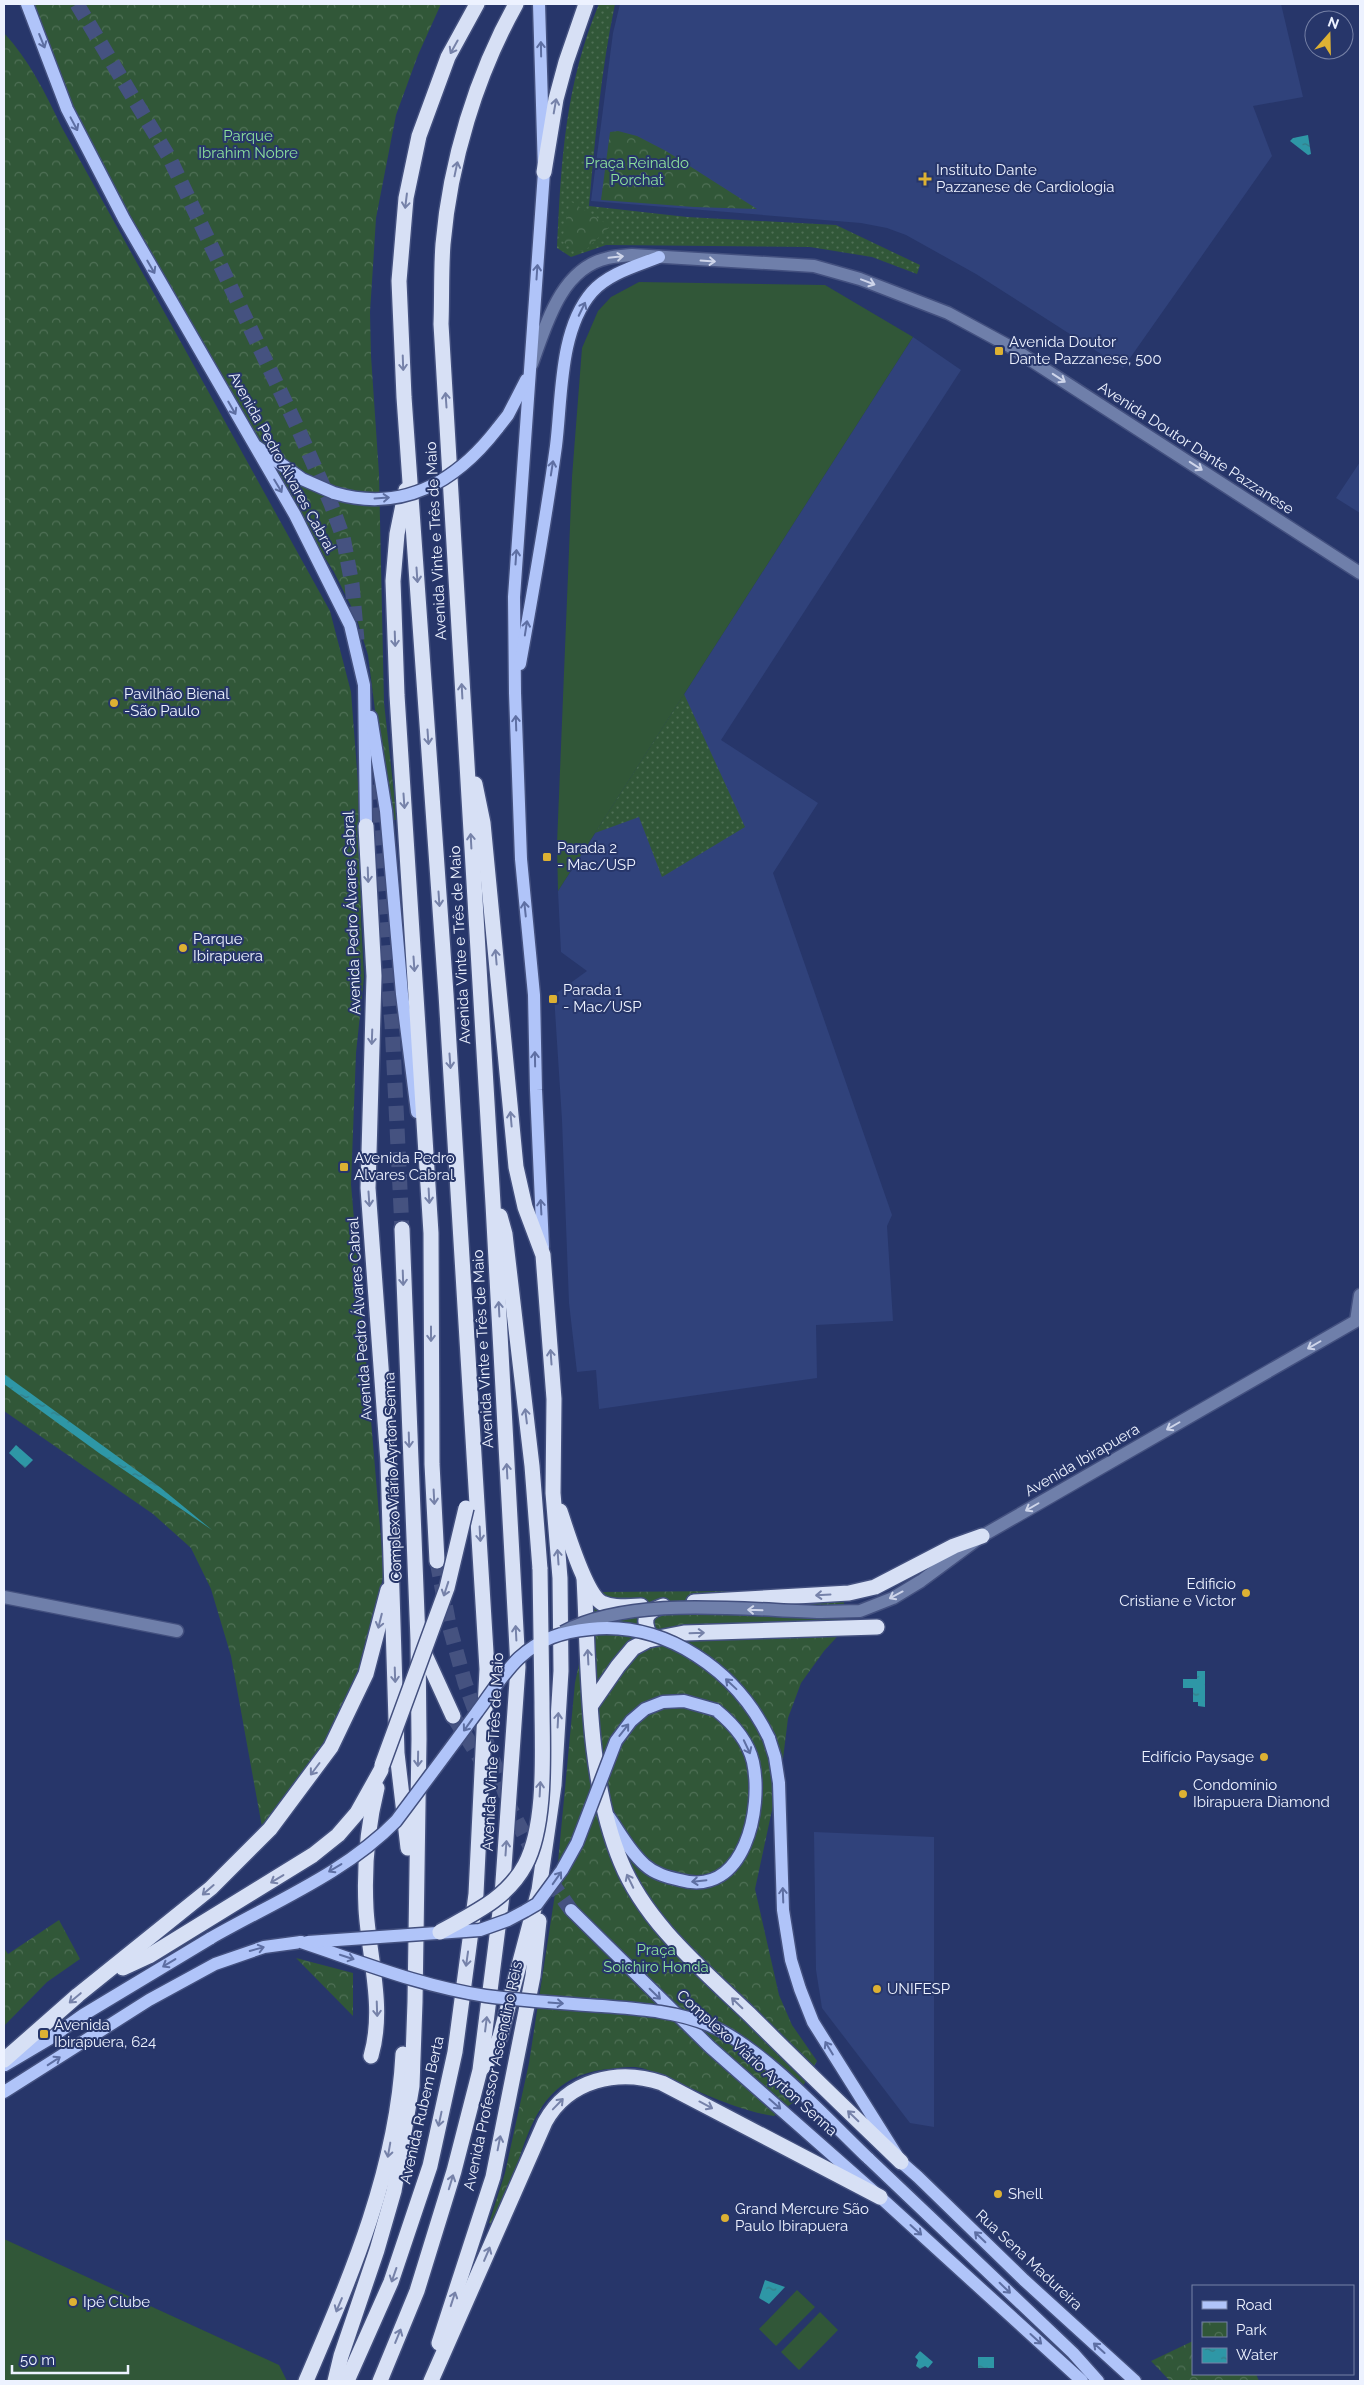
<svg xmlns="http://www.w3.org/2000/svg" width="1364" height="2385" font-family="Raleway,sans-serif">
<defs>
<pattern id="grass-dots" width="8" height="8" patternUnits="userSpaceOnUse" patternTransform="scale(1.25)"><rect width="8" height="8" fill="#315738"/><path d="M2 2h.1M6 6h.1" fill="none" stroke="#4f7056" stroke-width="1.8" stroke-linecap="round"/></pattern>
<pattern id="park-crowns" width="20" height="18" patternUnits="userSpaceOnUse" patternTransform="scale(1.25)"><rect width="20" height="18" fill="#315738"/><path d="M2 6a3 3 0 1 1 6 0M12 15a3 3 0 1 1 6 0" fill="none" stroke="#4f7056"/></pattern>
<pattern id="water-ripples" width="26" height="14" patternUnits="userSpaceOnUse" patternTransform="scale(1.25)"><rect width="26" height="14" fill="#2e97a6"/><path d="M2 4q2-2 4 0t4 0M15 11q2-2 4 0t4 0" fill="none" stroke="#377c86"/></pattern>
</defs>
<rect width="100%" height="100%" fill="#27366a"/>
<g fill="#30427b">
<polygon points="620,4 1281,4 1303,97 1253,106 1272,156 1123,368 976,274 906,235 887,228 861,223 591,201 613,33"/>
<polygon points="913,337 961,370 721,740 818,803 773,873 892,1215 887,1226 893,1321 816,1325 817,1378 599,1409 596,1370 577,1372 569,1303 562,1120 554,995 587,971 561,952 558,891"/>
<polygon points="1360,462 1360,513 1336,498"/>
<polygon points="814,1832 934,1837 934,2127 910,2123 822,2008 816,1970"/>
</g>
<g fill="url(#grass-dots)">
<path d="M599,4H615C601,70 595,139 589,206L687,217L836,225L920,265L917,274L872,257L810,247L606,245L571,257L557,248C561,163 565,84 599,4Z"/>
<polygon points="684,694 745,827 662,877 639,817 595,833"/>
</g>
<g fill="url(#park-crowns)">
<polygon points="31,4 441,4 418,55 396,115 376,218 373,266 370,312 371,356 379,474 384,703 397,820 389,820 368,655 356,616 334,572 304,525 135,230 74,113"/>
<path d="M4,33C29,60 45,92 61,126L330,611L351,692L361,822V919L364,977L356,1053L351,1184L384,1574L359,1673L323,1750L291,1794L262,1827L231,1656L211,1589L191,1548L153,1514L4,1411Z"/>
<polygon points="618,131 637,136 666,151 757,209 694,207 601,200 610,132"/>
<polygon points="570,201 610,226 585,251 572,249 562,241"/>
<path d="M843,1590L846,1627L824,1651L801,1683L788,1718L783,1759L755,1889L779,1995L792,2025L817,2061L794,2102L774,2116C728,2109 689,2085 645,2069C634,2065 620,2068 608,2069C544,2076 531,2122 514,2175C508,2192 501,2208 495,2225L489,2223L505,2173L529,2063L555,1894L575,1683L592,1601L601,1592Z"/>
<polygon points="59,1920 80,1959 47,1982 4,2026 4,1948 8,1954"/>
<polygon points="296,1958 353,1973 353,2016"/>
<polygon points="1193,2341 1193,2374 1256,2374 1259,2381 1170,2381 1151,2361"/>
</g>
<g fill="#315738">
<polygon points="639,282 825,285 913,337 558,891 557,844 572,477 582,348 598,311 611,297"/>
<polygon points="4,2239 279,2365 287,2381 4,2381"/>
<polygon points="797,2290 815,2307 776,2346 759,2329"/>
<polygon points="820,2312 838,2330 799,2370 781,2352"/>
</g>
<g fill="url(#water-ripples)">
<polygon points="1308,135 1311,154 1308,155 1290,141 1293,138"/>
<polygon points="4,1374 161,1488 212,1530 99,1453 4,1384"/>
<polygon points="16,1445 33,1460 25,1468 9,1453"/>
<polygon points="1197,1671 1205,1671 1205,1707 1198,1706 1198,1702 1193,1702 1193,1688 1183,1688 1183,1679 1197,1679"/>
<polygon points="765,2280 785,2287 769,2304 759,2298"/>
<polygon points="920,2351 933,2362 928,2368 925,2366 920,2369 916,2366 918,2360 915,2357"/>
<rect x="978" y="2357" width="16" height="11"/>
</g>
<g fill="none" stroke-linecap="round" stroke-linejoin="round">
<g stroke="#455280" stroke-width="15" stroke-dasharray="15 8" stroke-linecap="butt">
<polyline points="77,4 170,159 299,431 331,504 343,537 352,584 357,640"/>
<polyline points="370,785 392,1024 402,1229"/>
<polyline points="437,1561 449,1625 465,1683 509,1804"/>
<polyline points="453,1716 486,1768"/>
<polyline points="506,1800 542,1869 571,1910"/>
</g>
<defs>
<g id="minor">
<path d="M532,364C546,325 561,268 608,258C616,256 624,256 632,255L814,266L860,279L948,313L1009,346L1360,573"/>
<polyline points="4,1597 177,1631"/>
<polyline points="821,1612 860,1611 893,1598 921,1581 982,1536 1356,1321 1360,1295"/>
</g>
<g id="major">
<polyline points="27,4 67,109 124,219 295,515 350,625 364,685 366,826"/>
<polyline points="539,4 544,172 514,597 515,693 521,859 534,995 536,1090 543,1247"/>
<polyline points="497,429 508,415 526,380"/>
<polyline points="257,447 302,479 334,493"/>
<path d="M520,664C533,592 546,518 556,446C562,398 559,330 592,292C609,273 637,266 659,257"/>
<polyline points="371,717 386,811 402,994 417,1112"/>
<polyline points="769,1738 775,1757 779,1783 783,1910 791,1960 800,1989 813,2022 901,2162 918,2177 1024,2280 1135,2381"/>
<path d="M609,1817C620,1833 630,1852 645,1865C655,1874 667,1877 680,1880C745,1898 763,1808 753,1762C748,1740 732,1723 716,1710"/>
<polyline points="571,1910 710,2047 880,2197 1082,2381"/>
<polyline points="5,2065 49,2039 83,2015 211,1938"/>
<polyline points="4,2092 149,2000 215,1964 264,1947 301,1942"/>
<polyline points="868,2158 1073,2353 1098,2381"/>
</g>
<g id="highway">
<polyline points="544,172 556,99 566,62 586,4"/>
<polyline points="406,490 397,534 393,581 397,695 431,1233 432,1464 437,1561"/>
<polyline points="475,784 483,823 516,1167 525,1207 543,1255 554,1399 553,1493 560,1578 561,1671 554,1785 539,1890 500,2037 490,2059 481,2069"/>
<polyline points="366,826 374,976 368,1188 388,1463 397,1753 408,1848"/>
<polyline points="500,1216 505,1234 532,1466 540,1569"/>
<path d="M560,1511C567,1531 585,1594 602,1603C614,1609 628,1606 641,1606"/>
<path d="M584,1578C589,1668 586,1778 621,1862C646,1923 702,1969 749,2014C799,2064 850,2113 901,2162"/>
<polyline points="694,1602 849,1593 875,1587 954,1546 982,1536"/>
<path d="M651,1639C643,1621 642,1613 663,1606"/>
<polyline points="421,1646 453,1716"/>
<polyline points="591,1705 618,1666 633,1648 648,1640 684,1633 877,1627"/>
<polyline points="123,1968 149,1956 313,1855 338,1835 357,1813 381,1770"/>
<path d="M371,2056C385,2008 369,1958 366,1909C364,1868 367,1828 377,1788"/>
<polyline points="4,2060 78,1995 211,1888 270,1829 331,1747 366,1674 388,1590"/>
<polyline points="439,2343 493,2177 533,1976 539,1921"/>
<path d="M306,2381C351,2276 397,2170 403,2054"/>
<polyline points="335,2381 341,2356 377,2250 394,2191 412,2086 415,2002 419,1739 418,1640 402,1229"/>
<polyline points="347,2381 391,2282 430,2166 455,2052 476,1894 487,1669 446,994 404,397 399,281 406,198 419,136 448,57 477,4"/>
<path d="M380,2381L417,2291L454,2171L480,2070L502,1896L518,1667L493,1204L441,324C442,298 441,270 443,244C450,162 476,76 516,4"/>
<path d="M431,2381L545,2122C568,2080 618,2068 662,2083L880,2197"/>
</g>
</defs>
<use href="#minor" stroke="#43507f" stroke-width="15"/>
<use href="#major" stroke="#43507f" stroke-width="15"/>
<use href="#highway" stroke="#43507f" stroke-width="18"/>
<use href="#minor" stroke="#6f7faa" stroke-width="12"/>
<use href="#major" stroke="#b0c4f9" stroke-width="12"/>
<use href="#highway" stroke="#d7e0f5" stroke-width="15"/>
<defs>
<path id="minor-bridge" d="M563,1632C632,1595 744,1610 821,1612"/>
<g id="major-bridge">
<path d="M334,493C402,513 456,482 497,429"/>
<path d="M211,1938C272,1903 347,1872 396,1821C423,1785 450,1749 477,1712C490,1695 503,1673 519,1658C541,1638 562,1632 590,1629C666,1621 737,1671 769,1738"/>
<path d="M301,1942C361,1962 423,1987 486,1996C524,2001 563,2003 602,2006C639,2009 675,2011 709,2025C762,2047 826,2118 868,2158"/>
<polyline points="308,1942 480,1930 508,1920 525,1911 537,1904 562,1870 577,1843 616,1741 631,1721 645,1709 663,1702 684,1701 716,1710"/>
</g>
<g id="highway-bridge">
<polyline points="382,1765 447,1588 466,1508"/>
<path d="M440,1932C472,1914 507,1899 525,1865C547,1824 542,1749 542,1703C541,1658 541,1614 540,1569"/>
</g>
</defs>
<use href="#minor-bridge" stroke="#43507f" stroke-width="15" stroke-linecap="butt"/>
<use href="#major-bridge" stroke="#43507f" stroke-width="15" stroke-linecap="butt"/>
<use href="#highway-bridge" stroke="#43507f" stroke-width="18" stroke-linecap="butt"/>
<use href="#minor-bridge" stroke="#6f7faa" stroke-width="12"/>
<use href="#major-bridge" stroke="#b0c4f9" stroke-width="12"/>
<use href="#highway-bridge" stroke="#d7e0f5" stroke-width="15"/>
</g>
<defs><path id="oneway-shaft" d="M-6 0H5M1.5-3L5.5 0L1.5 3" fill="none" stroke-width="1.6" stroke-linecap="round" stroke-linejoin="round" transform="scale(1.25)"/></defs>
<g stroke="#5e6fa3">
<use href="#oneway-shaft" transform="translate(42 41) rotate(68)"/>
<use href="#oneway-shaft" transform="translate(541 49) rotate(-91)"/>
<use href="#oneway-shaft" transform="translate(74 124) rotate(62)"/>
<use href="#oneway-shaft" transform="translate(151 267) rotate(60)"/>
<use href="#oneway-shaft" transform="translate(537 272) rotate(-86)"/>
<use href="#oneway-shaft" transform="translate(582 309) rotate(-64)"/>
<use href="#oneway-shaft" transform="translate(232 408) rotate(60)"/>
<use href="#oneway-shaft" transform="translate(552 468) rotate(-81)"/>
<use href="#oneway-shaft" transform="translate(278 486) rotate(59)"/>
<use href="#oneway-shaft" transform="translate(382 498) rotate(-4)"/>
<use href="#oneway-shaft" transform="translate(516 557) rotate(-86)"/>
<use href="#oneway-shaft" transform="translate(526 628) rotate(-81)"/>
<use href="#oneway-shaft" transform="translate(516 723) rotate(-92)"/>
<use href="#oneway-shaft" transform="translate(525 909) rotate(-96)"/>
<use href="#oneway-shaft" transform="translate(535 1059) rotate(-91)"/>
<use href="#oneway-shaft" transform="translate(541 1207) rotate(-93)"/>
<use href="#oneway-shaft" transform="translate(731 1684) rotate(-137)"/>
<use href="#oneway-shaft" transform="translate(468 1725) rotate(126)"/>
<use href="#oneway-shaft" transform="translate(624 1730) rotate(-52)"/>
<use href="#oneway-shaft" transform="translate(747 1747) rotate(65)"/>
<use href="#oneway-shaft" transform="translate(335 1868) rotate(149)"/>
<use href="#oneway-shaft" transform="translate(557 1878) rotate(-55)"/>
<use href="#oneway-shaft" transform="translate(699 1881) rotate(174)"/>
<use href="#oneway-shaft" transform="translate(783 1895) rotate(-92)"/>
<use href="#oneway-shaft" transform="translate(257 1949) rotate(-15)"/>
<use href="#oneway-shaft" transform="translate(347 1957) rotate(18)"/>
<use href="#oneway-shaft" transform="translate(169 1963) rotate(149)"/>
<use href="#oneway-shaft" transform="translate(655 1994) rotate(44)"/>
<use href="#oneway-shaft" transform="translate(556 2003) rotate(4)"/>
<use href="#oneway-shaft" transform="translate(829 2048) rotate(-121)"/>
<use href="#oneway-shaft" transform="translate(54 2061) rotate(-33)"/>
<use href="#oneway-shaft" transform="translate(775 2104) rotate(41)"/>
<use href="#oneway-shaft" transform="translate(916 2230) rotate(42)"/>
<use href="#oneway-shaft" transform="translate(980 2237) rotate(-136)"/>
<use href="#oneway-shaft" transform="translate(1005 2288) rotate(44)"/>
<use href="#oneway-shaft" transform="translate(1036 2339) rotate(42)"/>
<use href="#oneway-shaft" transform="translate(1099 2348) rotate(-138)"/>
</g>
<g stroke="#7682a9">
<use href="#oneway-shaft" transform="translate(454 47) rotate(119)"/>
<use href="#oneway-shaft" transform="translate(555 106) rotate(-80)"/>
<use href="#oneway-shaft" transform="translate(456 169) rotate(-78)"/>
<use href="#oneway-shaft" transform="translate(406 201) rotate(97)"/>
<use href="#oneway-shaft" transform="translate(403 363) rotate(88)"/>
<use href="#oneway-shaft" transform="translate(446 400) rotate(-94)"/>
<use href="#oneway-shaft" transform="translate(417 575) rotate(86)"/>
<use href="#oneway-shaft" transform="translate(395 639) rotate(88)"/>
<use href="#oneway-shaft" transform="translate(462 691) rotate(-93)"/>
<use href="#oneway-shaft" transform="translate(428 737) rotate(86)"/>
<use href="#oneway-shaft" transform="translate(404 801) rotate(86)"/>
<use href="#oneway-shaft" transform="translate(471 841) rotate(-93)"/>
<use href="#oneway-shaft" transform="translate(368 875) rotate(88)"/>
<use href="#oneway-shaft" transform="translate(439 899) rotate(86)"/>
<use href="#oneway-shaft" transform="translate(496 957) rotate(-95)"/>
<use href="#oneway-shaft" transform="translate(414 964) rotate(86)"/>
<use href="#oneway-shaft" transform="translate(372 1037) rotate(92)"/>
<use href="#oneway-shaft" transform="translate(450 1061) rotate(86)"/>
<use href="#oneway-shaft" transform="translate(511 1119) rotate(-95)"/>
<use href="#oneway-shaft" transform="translate(429 1196) rotate(87)"/>
<use href="#oneway-shaft" transform="translate(369 1199) rotate(86)"/>
<use href="#oneway-shaft" transform="translate(403 1278) rotate(88)"/>
<use href="#oneway-shaft" transform="translate(499 1309) rotate(-93)"/>
<use href="#oneway-shaft" transform="translate(431 1334) rotate(90)"/>
<use href="#oneway-shaft" transform="translate(551 1357) rotate(-94)"/>
<use href="#oneway-shaft" transform="translate(526 1416) rotate(-97)"/>
<use href="#oneway-shaft" transform="translate(409 1440) rotate(88)"/>
<use href="#oneway-shaft" transform="translate(507 1471) rotate(-93)"/>
<use href="#oneway-shaft" transform="translate(434 1497) rotate(87)"/>
<use href="#oneway-shaft" transform="translate(480 1534) rotate(87)"/>
<use href="#oneway-shaft" transform="translate(558 1557) rotate(-94)"/>
<use href="#oneway-shaft" transform="translate(446 1589) rotate(108)"/>
<use href="#oneway-shaft" transform="translate(823 1595) rotate(177)"/>
<use href="#oneway-shaft" transform="translate(380 1621) rotate(104)"/>
<use href="#oneway-shaft" transform="translate(516 1633) rotate(-93)"/>
<use href="#oneway-shaft" transform="translate(697 1633) rotate(-2)"/>
<use href="#oneway-shaft" transform="translate(588 1657) rotate(-93)"/>
<use href="#oneway-shaft" transform="translate(395 1675) rotate(88)"/>
<use href="#oneway-shaft" transform="translate(558 1720) rotate(-87)"/>
<use href="#oneway-shaft" transform="translate(418 1759) rotate(91)"/>
<use href="#oneway-shaft" transform="translate(315 1769) rotate(127)"/>
<use href="#oneway-shaft" transform="translate(540 1789) rotate(-87)"/>
<use href="#oneway-shaft" transform="translate(506 1848) rotate(-86)"/>
<use href="#oneway-shaft" transform="translate(277 1879) rotate(149)"/>
<use href="#oneway-shaft" transform="translate(630 1881) rotate(-116)"/>
<use href="#oneway-shaft" transform="translate(208 1890) rotate(139)"/>
<use href="#oneway-shaft" transform="translate(467 1959) rotate(98)"/>
<use href="#oneway-shaft" transform="translate(75 1998) rotate(140)"/>
<use href="#oneway-shaft" transform="translate(737 2003) rotate(-136)"/>
<use href="#oneway-shaft" transform="translate(377 2009) rotate(88)"/>
<use href="#oneway-shaft" transform="translate(486 2024) rotate(-83)"/>
<use href="#oneway-shaft" transform="translate(558 2104) rotate(-46)"/>
<use href="#oneway-shaft" transform="translate(706 2105) rotate(28)"/>
<use href="#oneway-shaft" transform="translate(853 2116) rotate(-136)"/>
<use href="#oneway-shaft" transform="translate(440 2119) rotate(102)"/>
<use href="#oneway-shaft" transform="translate(499 2143) rotate(-79)"/>
<use href="#oneway-shaft" transform="translate(389 2150) rotate(100)"/>
<use href="#oneway-shaft" transform="translate(451 2182) rotate(-73)"/>
<use href="#oneway-shaft" transform="translate(487 2254) rotate(-67)"/>
<use href="#oneway-shaft" transform="translate(394 2275) rotate(109)"/>
<use href="#oneway-shaft" transform="translate(453 2299) rotate(-72)"/>
<use href="#oneway-shaft" transform="translate(339 2305) rotate(113)"/>
<use href="#oneway-shaft" transform="translate(398 2336) rotate(-68)"/>
</g>
<g stroke="#ced5ea">
<use href="#oneway-shaft" transform="translate(616 257) rotate(-6)"/>
<use href="#oneway-shaft" transform="translate(708 261) rotate(4)"/>
<use href="#oneway-shaft" transform="translate(868 282) rotate(21)"/>
<use href="#oneway-shaft" transform="translate(1059 378) rotate(33)"/>
<use href="#oneway-shaft" transform="translate(1196 466) rotate(33)"/>
<use href="#oneway-shaft" transform="translate(1314 1345) rotate(150)"/>
<use href="#oneway-shaft" transform="translate(1173 1426) rotate(150)"/>
<use href="#oneway-shaft" transform="translate(1032 1507) rotate(150)"/>
<use href="#oneway-shaft" transform="translate(896 1595) rotate(152)"/>
<use href="#oneway-shaft" transform="translate(755 1610) rotate(-178)"/>
</g>
<g fill="#ddb133" stroke="#27366a" stroke-width="2">
<path d="M922.5 171.5h5v5h5v5h-5v5h-5v-5h-5v-5h5z"/>
<rect x="994" y="346" width="10" height="10" rx="2.5"/>
<circle cx="114" cy="703" r="5"/>
<rect x="542" y="852" width="10" height="10" rx="2.5"/>
<circle cx="183" cy="948" r="5"/>
<rect x="548" y="994" width="10" height="10" rx="2.5"/>
<rect x="339" y="1162" width="10" height="10" rx="2.5"/>
<circle cx="1246" cy="1593" r="5"/>
<circle cx="1264" cy="1757" r="5"/>
<circle cx="1183" cy="1794" r="5"/>
<circle cx="877" cy="1989" r="5"/>
<rect x="39" y="2029" width="10" height="10" rx="2.5"/>
<circle cx="998" cy="2194" r="5"/>
<circle cx="725" cy="2218" r="5"/>
<circle cx="73" cy="2302" r="5"/>
</g>
<g text-anchor="middle" stroke-width="4" stroke-linejoin="round" paint-order="stroke">
<g font-size="15" fill="#8de09c" stroke="#27366a">
<text x="248" y="141">Parque<tspan x="248" dy="17">Ibrahim Nobre</tspan></text>
<text x="637" y="168">Praça Reinaldo<tspan x="637" dy="17">Porchat</tspan></text>
<text x="656" y="1955">Praça<tspan x="656" dy="17">Soichiro Honda</tspan></text>
</g>
<g font-size="15" fill="#edf2ff" stroke="#27366a" text-anchor="start">
<text x="936" y="175">Instituto Dante<tspan x="936" dy="17">Pazzanese de Cardiologia</tspan></text>
<text x="1009" y="347">Avenida Doutor<tspan x="1009" dy="17">Dante Pazzanese, 500</tspan></text>
<text x="124" y="699">Pavilhão Bienal<tspan x="124" dy="17">-São Paulo</tspan></text>
<text x="557" y="853">Parada 2<tspan x="557" dy="17">- Mac/USP</tspan></text>
<text x="193" y="944">Parque<tspan x="193" dy="17">Ibirapuera</tspan></text>
<text x="563" y="995">Parada 1<tspan x="563" dy="17">- Mac/USP</tspan></text>
<text x="354" y="1163">Avenida Pedro<tspan x="354" dy="17">Alvares Cabral</tspan></text>
<text x="1236" y="1589" text-anchor="end">Edificio<tspan x="1236" dy="17">Cristiane e Victor</tspan></text>
<text x="1254" y="1762" text-anchor="end">Edifício Paysage</text>
<text x="1193" y="1790">Condomínio<tspan x="1193" dy="17">Ibirapuera Diamond</tspan></text>
<text x="887" y="1994">UNIFESP</text>
<text x="54" y="2030">Avenida<tspan x="54" dy="17">Ibirapuera, 624</tspan></text>
<text x="1008" y="2199">Shell</text>
<text x="735" y="2214">Grand Mercure São<tspan x="735" dy="17">Paulo Ibirapuera</tspan></text>
<text x="83" y="2307">Ipê Clube</text>
</g>
<g font-size="15" fill="#edf2ff" stroke="#27366a">
<text transform="translate(1196 448) rotate(33)" y="5">Avenida Doutor Dante Pazzanese</text>
<text transform="translate(282 462) rotate(61)" y="5">Avenida Pedro Álvares Cabral</text>
<text transform="translate(436 541) rotate(-93)" y="5">Avenida Vinte e Três de Maio</text>
<text transform="translate(352 913) rotate(-92)" y="5">Avenida Pedro Álvares Cabral</text>
<text transform="translate(460 945) rotate(-93)" y="5">Avenida Vinte e Três de Maio</text>
<text transform="translate(360 1319) rotate(-94)" y="5">Avenida Pedro Álvares Cabral</text>
<text transform="translate(483 1349) rotate(-93)" y="5">Avenida Vinte e Três de Maio</text>
<text transform="translate(1082 1460) rotate(-30)" y="5">Avenida Ibirapuera</text>
<text transform="translate(393 1477) rotate(-92)" y="5">Complexo Viário Ayrton Senna</text>
<text transform="translate(493 1752) rotate(-87)" y="5">Avenida Vinte e Três de Maio</text>
<text transform="translate(757 2063) rotate(42)" y="5">Complexo Viário Ayrton Senna</text>
<text transform="translate(493 2076) rotate(-78)" y="5">Avenida Professor Ascendino Reis</text>
<text transform="translate(422 2110) rotate(-77)" y="5">Avenida Rubem Berta</text>
<text transform="translate(1029 2260) rotate(43)" y="5">Rua Sena Madureira</text>
</g>
</g>
<rect width="1364" height="2385" fill="none" stroke="#edf2ff" stroke-width="10"/>
<rect x="1192" y="2285" width="162" height="90" fill="#27366a" stroke="#7681a6"/>
<rect x="1202" y="2301" width="25" height="8" fill="#b0c4f9" stroke="#7681a6"/>
<text x="1236" y="2310" font-size="15" fill="#edf2ff">Road</text>
<rect x="1202" y="2322" width="25" height="15" fill="url(#park-crowns)" stroke="#7681a6"/>
<text x="1236" y="2335" font-size="15" fill="#edf2ff">Park</text>
<rect x="1202" y="2348" width="25" height="15" fill="url(#water-ripples)" stroke="#7681a6"/>
<text x="1236" y="2360" font-size="15" fill="#edf2ff">Water</text>
<g transform="translate(1329 35) rotate(20)"><circle r="24" fill="#27366a" stroke="#7681a6"/>
<path d="M0-4L9 19L0 12L-9 19Z" fill="#ddb133"/>
<text y="-8" font-size="14" font-weight="bold" text-anchor="middle" fill="#edf2ff">N</text>
</g>
<path d="M12 2365v8h116v-8" fill="none" stroke="#edf2ff" stroke-width="2.5"/>
<text x="20" y="2365" font-size="15" fill="#edf2ff" stroke="#27366a" stroke-width="4" paint-order="stroke">50 m</text>
</svg>
